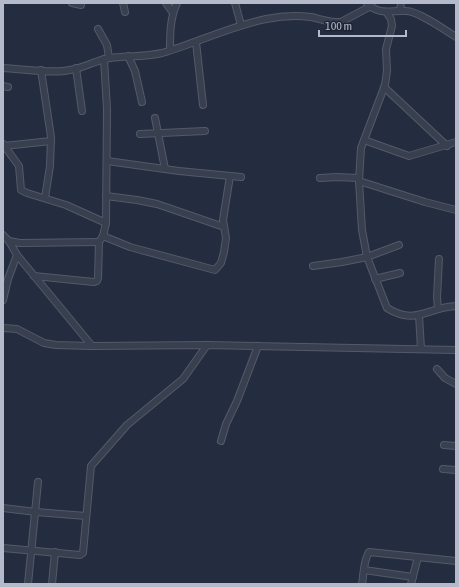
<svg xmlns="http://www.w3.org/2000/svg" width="459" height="587" font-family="'Asap Condensed',sans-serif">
<rect width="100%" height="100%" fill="#242c3f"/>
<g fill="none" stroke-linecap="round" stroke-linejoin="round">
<defs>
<g id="street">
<polyline points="72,3 81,5"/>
<polyline points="123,3 125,12"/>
<polyline points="166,3 173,13"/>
<polyline points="235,3 241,25"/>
<path d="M367,3C379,16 391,10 406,11C418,11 445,30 456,37"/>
<polyline points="400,11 401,3"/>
<path d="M387,13L391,19L392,26L386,49L387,71L385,85L361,148L359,181L362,230L367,257L387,308C416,326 428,307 456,306"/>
<polyline points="98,29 107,45 109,58"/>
<polyline points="196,42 203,105"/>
<path d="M170,50C170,34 170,18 177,3"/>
<polyline points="128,56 135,71 142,102"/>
<path d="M3,68C23,69 51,74 70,70C84,68 96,60 110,58C127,56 145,57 162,53C197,43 230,26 266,19C281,16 296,15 311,17C321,19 331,23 341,22L371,6"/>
<polyline points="76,68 82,111"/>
<polyline points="41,70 51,137 50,166 45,198"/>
<polyline points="3,86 8,87"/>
<polyline points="384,87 447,146"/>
<polyline points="155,118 165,169"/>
<polyline points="140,134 205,131"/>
<polyline points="364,140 409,156 456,142"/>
<polyline points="3,144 19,166 21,190 27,193 66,205 106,223"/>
<polyline points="4,146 51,141"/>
<polyline points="107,161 179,171 241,177"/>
<polyline points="320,178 337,177 359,178"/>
<polyline points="359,181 425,202 456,210"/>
<polyline points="106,196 137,200 157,204 224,227"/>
<polyline points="3,235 9,241 17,255 92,346"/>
<polyline points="103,236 130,247 215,270 221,263 224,252 226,238 223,220 230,176"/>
<polyline points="9,241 20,243 99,242"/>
<polyline points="313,266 342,262 367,257 399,245"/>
<polyline points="34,276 94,282 97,281 98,278 99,242 103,236 106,223 107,109 104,59"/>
<polyline points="375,279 400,273"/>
<polyline points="3,300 8,279 17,255"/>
<polyline points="438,309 437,297 439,259"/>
<polyline points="419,315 421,349"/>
<polyline points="3,328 17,329 44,343 56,345 92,346 207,345 456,350"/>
<polyline points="437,369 445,378 456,384"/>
<polyline points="221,441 226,424 237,401 258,346"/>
<polyline points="444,445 456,446"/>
<polyline points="443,469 456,470"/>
<polyline points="3,508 36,512 86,516"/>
<polyline points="3,548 80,555 83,553 91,466 127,425 183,379 207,345"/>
<polyline points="364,570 413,577"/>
<polyline points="28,584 38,482"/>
<polyline points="52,584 55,552"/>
<path d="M362,584C364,573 363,562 369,552L456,561"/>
<polyline points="411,584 418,557"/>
</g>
</defs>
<use href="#street" stroke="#535a6a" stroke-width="8"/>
<use href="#street" stroke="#383f4f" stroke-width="6"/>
</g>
<rect width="459" height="587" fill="none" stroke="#b4baca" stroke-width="8"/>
<path d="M319 30v6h87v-6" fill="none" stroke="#b4baca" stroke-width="2"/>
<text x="325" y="30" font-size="12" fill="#b4baca" stroke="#1d2434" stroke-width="3" paint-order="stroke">100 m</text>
</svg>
